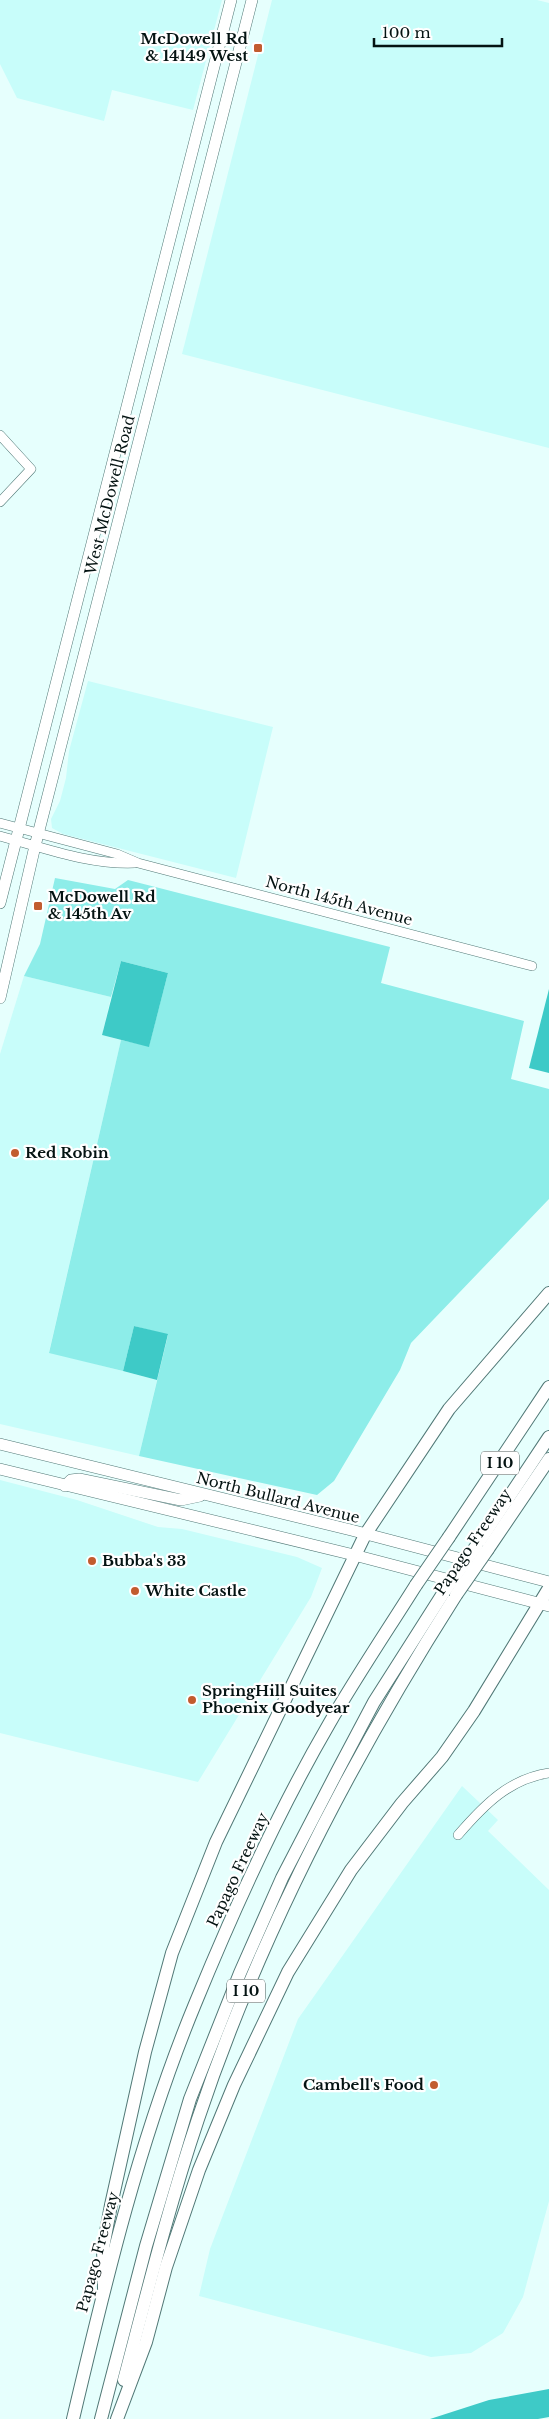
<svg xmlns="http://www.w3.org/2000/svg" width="549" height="2419" font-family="'Libre Baskerville',serif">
<rect width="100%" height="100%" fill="#e6fffd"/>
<g fill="#c8fdfa">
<polygon points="0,0 222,0 193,110 112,90 104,121 17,98 0,64"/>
<polygon points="272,0 537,0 549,3 549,448 182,354"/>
<polygon points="88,681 273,727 236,878 63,834 52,828 51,819 60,801 66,778 69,751"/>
<polygon points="24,976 111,997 102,1035 121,1040 49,1352 157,1380 139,1456 0,1424 0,1054"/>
<polygon points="0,1480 77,1500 158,1527 182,1529 297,1557 322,1568 311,1597 198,1782 0,1733"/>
<polygon points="462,1786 498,1820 488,1831 549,1890 549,2201 523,2297 503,2333 471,2353 431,2357 199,2296 210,2249 298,2019"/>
</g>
<polygon fill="#8dede9" points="55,878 115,889 128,880 390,947 381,983 524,1021 511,1079 549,1089 549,1199 411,1343 400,1370 334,1481 317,1495 139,1456 168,1335 134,1326 123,1371 49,1353 121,1040 149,1046 168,973 121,961 111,997 24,976 40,944"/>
<g fill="#3ecac7">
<polygon points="121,961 168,973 149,1047 102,1035"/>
<polygon points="549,989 549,1073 529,1068"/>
<polygon points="134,1326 168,1334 157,1380 123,1371"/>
<polygon points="549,2389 549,2417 538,2419 430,2419 489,2400"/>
</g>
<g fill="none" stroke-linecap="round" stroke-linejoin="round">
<defs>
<g id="minor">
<polyline points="0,435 31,469 0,502"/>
<polyline points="0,823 117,854 138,863 532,966"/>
<path d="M0,836C45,848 89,865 135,863"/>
<path d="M458,1835C484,1805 509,1779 549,1773"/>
</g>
<g id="major">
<polyline points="0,903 231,0"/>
<polyline points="0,998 35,846 252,0"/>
<polyline points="0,1444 351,1530 549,1582"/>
<polyline points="0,1469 354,1555 549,1606"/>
<polyline points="65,1486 71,1480 79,1479 181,1500 200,1496"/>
</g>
<g id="highway">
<polyline points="449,1537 549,1387"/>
<polyline points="477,1545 549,1437"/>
<polyline points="488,1549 549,1459"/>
<polyline points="104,2288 103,2248 111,2205 145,2052 172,1953 216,1842 365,1535 449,1409 549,1293"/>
<path d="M124,2380C147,2293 169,2205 198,2119C260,1933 351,1760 456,1595"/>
<path d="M73,2419C106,2279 140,2137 195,2004C233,1911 279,1810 329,1724C356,1677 387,1631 416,1585"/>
<polyline points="101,2419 146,2246 190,2099 240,1973 282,1878 338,1770 374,1702 444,1592"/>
<polyline points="117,2419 146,2342 166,2267 199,2170 234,2085 288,1972 351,1870 402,1803 442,1757 474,1711 549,1588"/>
</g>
</defs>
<use href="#minor" stroke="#517876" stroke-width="10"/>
<use href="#major" stroke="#517876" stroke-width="12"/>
<use href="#highway" stroke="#517876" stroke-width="14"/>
<use href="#minor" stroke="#fff" stroke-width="9"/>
<use href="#major" stroke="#fff" stroke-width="11"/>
<use href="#highway" stroke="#fff" stroke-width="12"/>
<defs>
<g id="highway-bridge">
<polyline points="416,1585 449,1537"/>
<polyline points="444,1592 477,1545"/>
<polyline points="456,1595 488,1549"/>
</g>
</defs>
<use href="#highway-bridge" stroke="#517876" stroke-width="14" stroke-linecap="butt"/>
<use href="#highway-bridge" stroke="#fff" stroke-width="12"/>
</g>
<g fill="#c25c2f" stroke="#fff" stroke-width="2">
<rect x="253" y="43" width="10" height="10" rx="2.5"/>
<rect x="33" y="901" width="10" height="10" rx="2.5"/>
<circle cx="15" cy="1153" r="5"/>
<circle cx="92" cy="1561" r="5"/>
<circle cx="135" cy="1591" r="5"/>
<circle cx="192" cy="1700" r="5"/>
<circle cx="434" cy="2085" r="5"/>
</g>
<g text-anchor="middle" stroke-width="4.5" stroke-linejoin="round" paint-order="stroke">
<g fill="#fff" stroke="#4f5a59" stroke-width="1">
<rect x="481" y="1451.5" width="38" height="23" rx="4"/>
<rect x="227" y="1979.5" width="38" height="23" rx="4"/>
</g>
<g font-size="14" font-weight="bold" fill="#041312">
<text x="500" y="1468">I 10</text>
<text x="246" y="1996">I 10</text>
</g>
<g font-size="15" font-weight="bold" fill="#041312" stroke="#fff" text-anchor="start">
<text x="248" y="44" text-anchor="end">McDowell Rd<tspan x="248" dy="17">&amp; 14149 West</tspan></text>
<text x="48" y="902">McDowell Rd<tspan x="48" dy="17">&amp; 145th Av</tspan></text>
<text x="25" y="1158">Red Robin</text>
<text x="102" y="1566">Bubba's 33</text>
<text x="145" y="1596">White Castle</text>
<text x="202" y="1696">SpringHill Suites<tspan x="202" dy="17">Phoenix Goodyear</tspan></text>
<text x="424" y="2090" text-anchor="end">Cambell's Food</text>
</g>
<g font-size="15" fill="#041312" stroke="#fff">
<text transform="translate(110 495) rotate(-76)" y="5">West McDowell Road</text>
<text transform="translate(339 901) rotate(15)" y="5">North 145th Avenue</text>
<text transform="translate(278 1498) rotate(14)" y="5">North Bullard Avenue</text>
<text transform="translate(473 1542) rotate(-56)" y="5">Papago Freeway</text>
<text transform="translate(238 1870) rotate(-65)" y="5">Papago Freeway</text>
<text transform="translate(98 2252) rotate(-75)" y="5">Papago Freeway</text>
</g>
</g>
<path d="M374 38v8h128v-8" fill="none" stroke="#041312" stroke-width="2.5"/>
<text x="382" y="38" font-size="15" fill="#041312" stroke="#ffffff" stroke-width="4" paint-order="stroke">100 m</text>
</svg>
